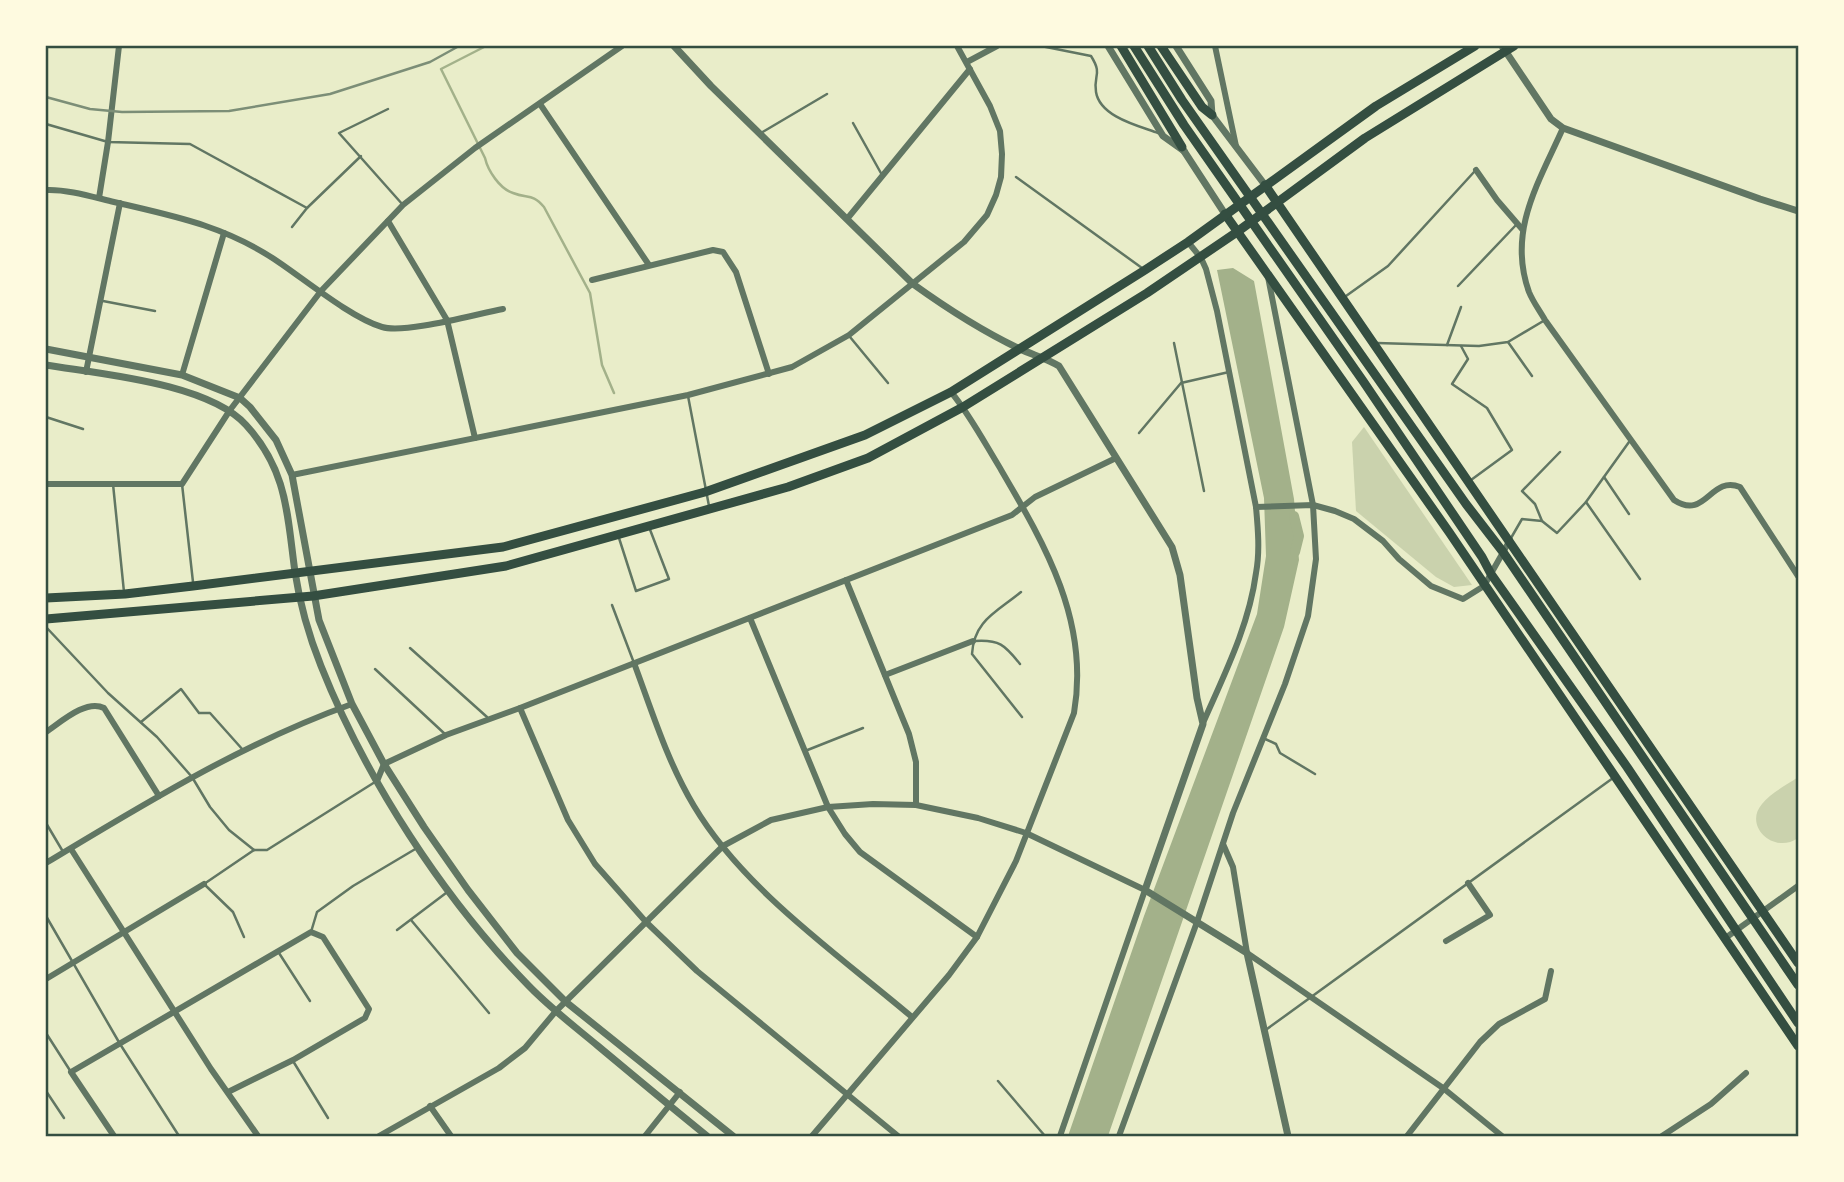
<svg xmlns="http://www.w3.org/2000/svg" width="1844" height="1182" font-family="'Roboto Serif',serif">
<rect width="100%" height="100%" fill="#e9edc9"/>
<g fill="#cad2ad">
<polygon points="1364,427 1472,585 1454,587 1436,577 1356,511 1352,442"/>
<path d="M1798,777V838C1774,855 1743,826 1762,804C1770,793 1787,785 1798,777Z"/>
</g>
<polygon fill="#a3b18a" points="1233,268 1254,281 1294,499 1299,560 1284,627 1108,1136 1068,1136 1144,916 1257,614 1266,556 1264,498 1217,270"/>
<g fill="none" stroke-linecap="round" stroke-linejoin="round">
<path stroke="#a3b18a" stroke-width="2.5" d="M486,46L441,69L485,158C488,171 500,189 513,193C528,199 532,193 544,207L590,293L602,365L614,393"/>
<polyline stroke="#a3b18a" stroke-width="10" points="1294,516 1299,536 1295,552"/>
<g stroke="#617663" stroke-width="2.5">
<path d="M1041,46L1091,56C1103,75 1093,75 1096,92C1100,117 1139,126 1158,133"/>
<polyline points="388,109 339,133 403,205"/>
<polyline points="853,123 882,175"/>
<polyline points="46,124 108,142 190,144 307,208"/>
<polyline points="761,133 827,94"/>
<polyline points="1016,177 1142,268"/>
<polyline points="292,227 307,208 361,156"/>
<polyline points="1458,286 1516,225"/>
<polyline points="1346,296 1388,266 1474,172"/>
<polyline points="103,301 155,311"/>
<polyline points="850,337 888,383"/>
<polyline points="1508,342 1532,376"/>
<polyline points="1174,343 1204,491"/>
<polyline points="1377,343 1479,346 1508,342 1545,320"/>
<polyline points="1447,345 1461,307"/>
<polyline points="1461,346 1468,359 1452,384 1487,408 1512,450 1471,480"/>
<polyline points="688,396 709,506"/>
<polyline points="46,417 83,429"/>
<polyline points="1139,433 1181,383 1229,372"/>
<polyline points="1604,477 1629,514"/>
<polyline points="113,484 124,592"/>
<polyline points="182,484 193,582"/>
<polyline points="1586,502 1640,579"/>
<polyline points="1542,521 1535,504 1522,491 1560,452"/>
<polyline points="619,538 636,591 669,579 649,527"/>
<polyline points="1511,538 1522,519 1542,521 1557,533 1586,502 1629,442"/>
<path d="M1021,592C997,612 974,620 972,654L1022,717"/>
<polyline points="612,605 634,663"/>
<polyline points="46,627 108,693 157,737 192,777 210,807 229,830 254,850"/>
<path d="M974,641C999,639 1005,645 1020,664"/>
<polyline points="410,648 487,717"/>
<polyline points="375,669 446,735"/>
<polyline points="141,722 181,689 199,713 210,713 243,750"/>
<polyline points="1263,738 1276,744 1280,753 1315,774"/>
<polyline points="805,751 863,728"/>
<polyline points="46,823 62,850"/>
<polyline points="254,850 267,850 375,782"/>
<polyline points="46,916 120,1044 179,1136"/>
<polyline points="411,920 489,1013"/>
<polyline points="397,930 446,893"/>
<polyline points="311,932 317,912 353,886 417,848"/>
<polyline points="244,937 233,912 204,884 254,850"/>
<polyline points="279,953 310,1001"/>
<polyline points="1267,1029 1613,778"/>
<polyline points="46,1033 71,1072"/>
<polyline points="293,1061 328,1118"/>
<polyline points="998,1081 1045,1136"/>
<polyline points="46,1091 64,1118"/>
</g>
<g stroke="#617663" stroke-width="6">
<polyline points="1215,46 1236,146"/>
<polyline points="967,62 997,46"/>
<polyline points="540,104 649,265"/>
<path d="M1563,128C1539,182 1507,231 1529,292C1533,302 1540,311 1545,320L1674,500C1706,521 1710,475 1740,487L1798,576"/>
<polyline points="1476,170 1497,200 1522,229"/>
<path d="M46,190C67,189 93,197 114,202C173,216 222,225 274,259C303,278 351,318 382,327C405,334 476,314 503,309"/>
<polyline points="99,198 108,142 119,46"/>
<polyline points="847,219 970,69"/>
<polyline points="388,221 447,320 475,438"/>
<path d="M1188,242L1201,258L1206,269L1217,311L1256,507C1258,529 1260,552 1256,573C1249,626 1224,675 1203,723"/>
<polyline points="592,280 713,250 723,252 736,272 769,374"/>
<polyline points="86,372 120,203"/>
<polyline points="182,375 224,233"/>
<polyline points="292,475 688,395 792,367 849,335 964,242 987,215 996,195 1001,177 1002,154 1000,131 990,106 957,46"/>
<polyline points="46,484 182,484 230,410 321,291 403,205 475,148 622,46"/>
<polyline points="1256,507 1313,505 1335,511 1354,519 1383,541 1399,559 1431,586 1463,599 1484,586 1510,540"/>
<polyline points="846,580 909,734 916,762 916,805"/>
<polyline points="750,618 828,807 845,834 860,852 977,937"/>
<path d="M634,663C652,711 667,761 694,806C744,890 839,955 912,1017"/>
<polyline points="885,675 973,641"/>
<polyline points="520,708 568,820 595,864 646,922 697,971 898,1136"/>
<path d="M46,732C61,722 86,699 104,708L159,796"/>
<polyline points="377,781 384,764 446,735 520,708 1012,515 1035,497 1116,458"/>
<polyline points="1223,844 1233,867 1247,953 1443,1088 1502,1136"/>
<polyline points="71,849 211,1069 258,1136"/>
<path d="M46,863C144,804 243,743 352,704"/>
<polyline points="1724,939 1798,886"/>
<polyline points="1446,941 1490,915 1468,883"/>
<polyline points="46,979 204,884"/>
<polyline points="430,1106 451,1136"/>
<polyline points="114,1136 71,1072 311,932 323,937 369,1009 365,1018 293,1060 228,1092"/>
<polyline points="379,1136 499,1068 525,1048 556,1011 723,846 771,820 828,807 873,804 916,805 978,818 1026,833 1145,890 1060,1136"/>
<polyline points="645,1136 680,1092"/>
<path d="M812,1136L949,975L977,937L1016,861L1074,713C1090,621 1045,545 1000,468C984,442 970,415 951,392"/>
<polyline points="1119,1136 1197,922 1233,813 1285,684 1308,616 1316,559 1313,505 1268,277"/>
<polyline points="1407,1136 1480,1042 1499,1024 1545,999 1551,971"/>
<polyline points="1662,1136 1711,1104 1746,1073"/>
</g>
<g stroke="#617663" stroke-width="7">
<path d="M674,46L711,86L913,284C945,307 984,332 1020,349C1033,355 1046,358 1059,366L1172,547L1180,575L1197,698L1203,724L1145,890L1247,953L1288,1136"/>
<polyline points="1108,46 1163,136 1184,151"/>
<polyline points="1176,46 1211,101 1212,115 1265,185"/>
<polyline points="1502,46 1551,119 1563,128 1760,199 1798,211"/>
<polyline points="1182,148 1225,214"/>
<polyline points="46,349 182,375 240,398 250,407 276,440 292,475 319,620 352,704 384,764 424,827 468,890 517,953 566,1002 733,1136"/>
<path d="M46,365C100,374 208,383 246,425C288,471 287,515 295,572C300,605 309,636 321,666C366,779 443,898 528,985C549,1007 574,1026 598,1046C634,1076 671,1107 707,1136"/>
</g>
<g stroke="#344e41" stroke-width="9">
<polyline points="1121,46 1182,147"/>
<polyline points="1134,46 1184,125 1363,381 1482,557 1491,574 1627,767 1798,1023"/>
<polyline points="1148,46 1182,100 1466,504 1503,552 1798,985"/>
<polyline points="1161,46 1202,107 1212,115"/>
<polyline points="1265,185 1798,963"/>
<polyline points="1225,214 1449,532 1798,1046"/>
<polyline points="46,598 125,594 193,586 503,547 705,492 865,435 951,392 1145,270 1188,242 1376,106 1475,46"/>
<polyline points="46,619 313,596 506,566 788,487 868,458 963,407 1147,293 1237,232 1365,138 1514,46"/>
</g>
<polyline stroke="#7c8e77" stroke-width="2.5" points="46,97 90,109 122,112 229,111 330,94 430,62 459,46"/>
</g>
<rect width="1844" height="1182" fill="none" stroke="#fefae0" stroke-width="94"/>
<rect x="47" y="47" width="1750" height="1088" fill="none" stroke="#344e41" stroke-width="2.5"/>
</svg>
